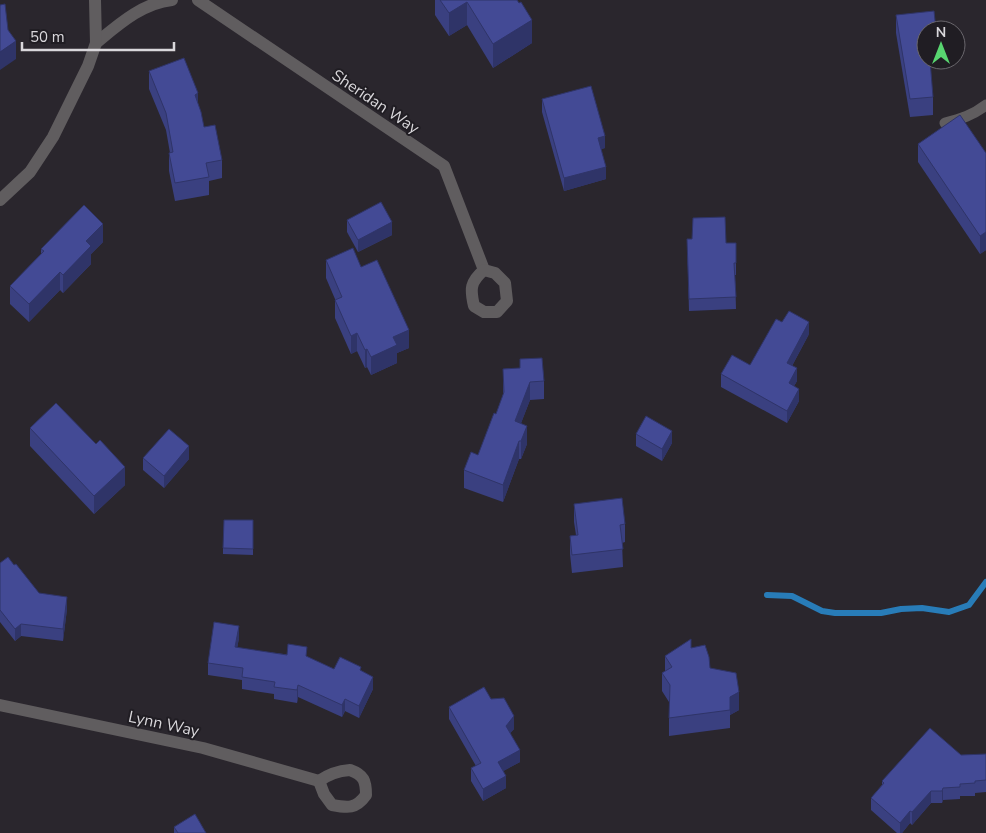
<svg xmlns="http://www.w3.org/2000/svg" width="986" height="833" font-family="'Nunito Sans',sans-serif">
<rect width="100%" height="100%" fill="#2a262d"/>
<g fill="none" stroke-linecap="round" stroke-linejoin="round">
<polyline stroke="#287cb8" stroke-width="6" points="767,595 792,596 822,611 835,613 881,613 901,609 922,608 949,612 969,605 986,582"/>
<path stroke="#605d5f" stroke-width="11" d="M945,123C961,119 973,115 986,105"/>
<g stroke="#605d5f" stroke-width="12">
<polyline points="198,0 444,166 484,270"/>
<path d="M96,43C118,25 142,3 172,0"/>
<polyline points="0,200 30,172 53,137 88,66 96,43 95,0"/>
<path d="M484,270L495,273L505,283L507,301L497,312H484L474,306C470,289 470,282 484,270Z"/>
<polyline points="0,705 203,748 319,781"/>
<path d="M350,770C364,775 366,781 366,795C356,809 348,808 332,805L324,794L319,781C329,774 337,771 350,770Z"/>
</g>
</g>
<g fill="#3a4080">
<polygon points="435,0 517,0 532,43 493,68 467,25 449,36 435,15"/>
<polygon points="896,15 926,30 933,97 933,115 910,117 896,33"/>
<polygon points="149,71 198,104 204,127 222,160 222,178 209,181 209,195 175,201 169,171 169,153 170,153 166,130 149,89"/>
<polygon points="542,99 605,148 601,149 606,179 564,191 542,112"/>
<polygon points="918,144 986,153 986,250 980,254 918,162"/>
<polygon points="347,220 392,235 358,252 347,232"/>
<polygon points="687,239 726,243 736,263 736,275 735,275 736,309 689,311"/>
<polygon points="103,242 91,254 91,264 63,293 60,290 29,322 10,304 10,286 41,254 41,249"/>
<polygon points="326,260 361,267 409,348 397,353 397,363 371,375 367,367 365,368 357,351 351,354 335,318 335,299 326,278"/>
<polygon points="809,334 792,366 797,381 794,386 799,401 787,423 721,387 721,374 750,365"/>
<polygon points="520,359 544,381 544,399 530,400 521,423 527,444 521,459 519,459 503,502 464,488 464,470 478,455 496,414 503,395 503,369 520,368"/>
<polygon points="30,428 96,444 125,485 94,514 30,446"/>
<polygon points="636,434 672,443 662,461 636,446"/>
<polygon points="143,458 189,459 164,488 143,470"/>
<polygon points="574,504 625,524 625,542 622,543 623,567 572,573 570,554 570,536 576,535 574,522"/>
<polygon points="253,520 253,555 223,554 223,548"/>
<polygon points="0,563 14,565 39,593 67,609 63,641 21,636 15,641 0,622"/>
<polygon points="239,638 237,648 307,657 334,669 361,671 373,689 359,718 345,711 342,717 298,697 297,703 274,699 274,694 242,689 242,680 208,675 208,663"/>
<polygon points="691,647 710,668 739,710 730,715 730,728 669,736 669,702 662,691 662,673 665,671 665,656"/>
<polygon points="491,699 514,729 510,733 520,762 503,771 506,788 483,801 471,781 471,768 476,766 449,719 449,707"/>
<polygon points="986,754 986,792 975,793 975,796 960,796 960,799 943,800 942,803 931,803 912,825 910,823 902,833 897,833 871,810 871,798 882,785 882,781"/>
<polygon points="174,827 206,833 174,833"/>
</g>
<g fill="#2f3468">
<polygon points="467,2 467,25 449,36 449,13"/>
<polygon points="532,20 532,43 493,68 493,44"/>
<polygon points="16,41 16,59 0,70 0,52"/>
<polygon points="198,93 198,111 195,95"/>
<polygon points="605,136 605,148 598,150 598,138"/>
<polygon points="606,167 606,179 564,191 564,178"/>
<polygon points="392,222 392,235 358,252 358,240"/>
<polygon points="103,224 103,242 91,254 91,264 63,293 63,275 86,241"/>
<polygon points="986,232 986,250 980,254 980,236"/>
<polygon points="60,272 60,290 29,322 29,304"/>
<polygon points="809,322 809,334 787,375 787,363"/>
<polygon points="409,330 409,348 397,353 397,363 371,375 371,357 393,337"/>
<polygon points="357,333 357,351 351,354 351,336"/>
<polygon points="367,349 367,367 365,368 365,350"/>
<polygon points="797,368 797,381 789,395 789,383"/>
<polygon points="530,382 530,400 515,439 515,421"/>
<polygon points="799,389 799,401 787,423 787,411"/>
<polygon points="527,426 527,444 521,459 521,441"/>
<polygon points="672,431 672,443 662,461 662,449"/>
<polygon points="519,441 519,459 503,502 503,485"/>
<polygon points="189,446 189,459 164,488 164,476"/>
<polygon points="125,467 125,485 94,514 94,496"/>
<polygon points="67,597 67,609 63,641 63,629"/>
<polygon points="21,624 21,636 15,641 15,629"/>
<polygon points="239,626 239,638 235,660 235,647"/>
<polygon points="373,677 373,689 359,718 359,706"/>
<polygon points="298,685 298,697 297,703 297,690"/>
<polygon points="739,692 739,710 730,715 730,697"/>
<polygon points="345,699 345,711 342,717 342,705"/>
<polygon points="514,716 514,729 506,738 506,726"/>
<polygon points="520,750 520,762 498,774 498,762"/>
<polygon points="506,776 506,788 483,801 483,789"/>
<polygon points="943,788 943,800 942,803 942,791"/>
<polygon points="931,791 931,803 912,825 912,812"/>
<polygon points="910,811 910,823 902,833 900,833 900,823"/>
</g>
<g fill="#434a95" stroke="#2f3468">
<polygon points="440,0 517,0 519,3 521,2 532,20 493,44 467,2 449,13"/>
<polygon points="5,4 8,30 16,41 0,52 0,5"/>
<polygon points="934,11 936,30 926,30 926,60 930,60 933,97 910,99 896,15"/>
<polygon points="184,58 198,93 195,95 201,112 204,127 215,125 222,160 206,163 209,177 175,183 169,153 173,152 166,113 149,71"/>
<polygon points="591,86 605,136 598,138 606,167 564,178 542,99"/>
<polygon points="960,115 986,153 986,232 980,236 918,144"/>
<polygon points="381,202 392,222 358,240 347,220"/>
<polygon points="84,205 103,224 86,241 91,246 63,275 60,272 29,304 10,286 44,251 41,249"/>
<polygon points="725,217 726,243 736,243 736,263 734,263 736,297 689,299 687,239 692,239 693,218"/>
<polygon points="353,248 361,267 377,260 409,330 393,337 397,345 371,357 367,349 365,350 357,333 351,336 335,300 342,297 326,260"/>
<polygon points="789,311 809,322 787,363 797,368 789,383 799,389 787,411 721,374 732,355 750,365 776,319 782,322"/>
<polygon points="542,358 544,381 530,382 515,421 527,426 521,441 519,441 503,485 464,470 471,452 478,455 494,413 496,414 504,392 503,369 520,368 520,359"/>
<polygon points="56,403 96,444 100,440 125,467 94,496 30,428"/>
<polygon points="646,416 672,431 662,449 636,434"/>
<polygon points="169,429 189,446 164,476 143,458"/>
<polygon points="622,498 625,524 620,525 623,549 572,555 570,536 578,535 574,504"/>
<polygon points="224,520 253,520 253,549 223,548"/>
<polygon points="8,557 14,565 16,564 39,593 67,597 63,629 21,624 15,629 0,610 0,563"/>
<polygon points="214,622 239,626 235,647 287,655 288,644 307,647 306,656 334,669 340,657 361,667 360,670 373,677 359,706 345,699 342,705 298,685 297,690 274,687 275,682 242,677 243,668 208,663"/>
<polygon points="691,639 691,648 705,645 709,657 710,668 736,673 739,692 730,697 730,710 669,718 670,685 662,673 672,667 665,656"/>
<polygon points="484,687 491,699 504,698 514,716 506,726 520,750 498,762 506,776 483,789 471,768 481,763 449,707"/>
<polygon points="930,728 961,755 986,754 986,780 975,781 975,783 960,784 960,787 943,788 942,791 931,791 912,812 910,811 900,823 871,798 884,783 882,781"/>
<polygon points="195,814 206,833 178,833 174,827"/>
</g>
<g text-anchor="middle" stroke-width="4" stroke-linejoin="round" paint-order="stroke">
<g font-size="16" fill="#d9d7db" stroke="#201d23">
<text transform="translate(376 101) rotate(34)" y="6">Sheridan Way</text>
<text transform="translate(164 723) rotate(12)" y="6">Lynn Way</text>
</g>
</g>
<g transform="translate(941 45)"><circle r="24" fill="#201d23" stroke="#6a676d"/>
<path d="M0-4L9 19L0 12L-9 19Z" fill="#58d570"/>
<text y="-8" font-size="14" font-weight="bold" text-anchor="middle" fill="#d9d7db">N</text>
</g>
<path d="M22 42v8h152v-8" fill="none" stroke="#d9d7db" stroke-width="2.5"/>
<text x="30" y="42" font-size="15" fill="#d9d7db" stroke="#201d23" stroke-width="4" paint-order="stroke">50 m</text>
</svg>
